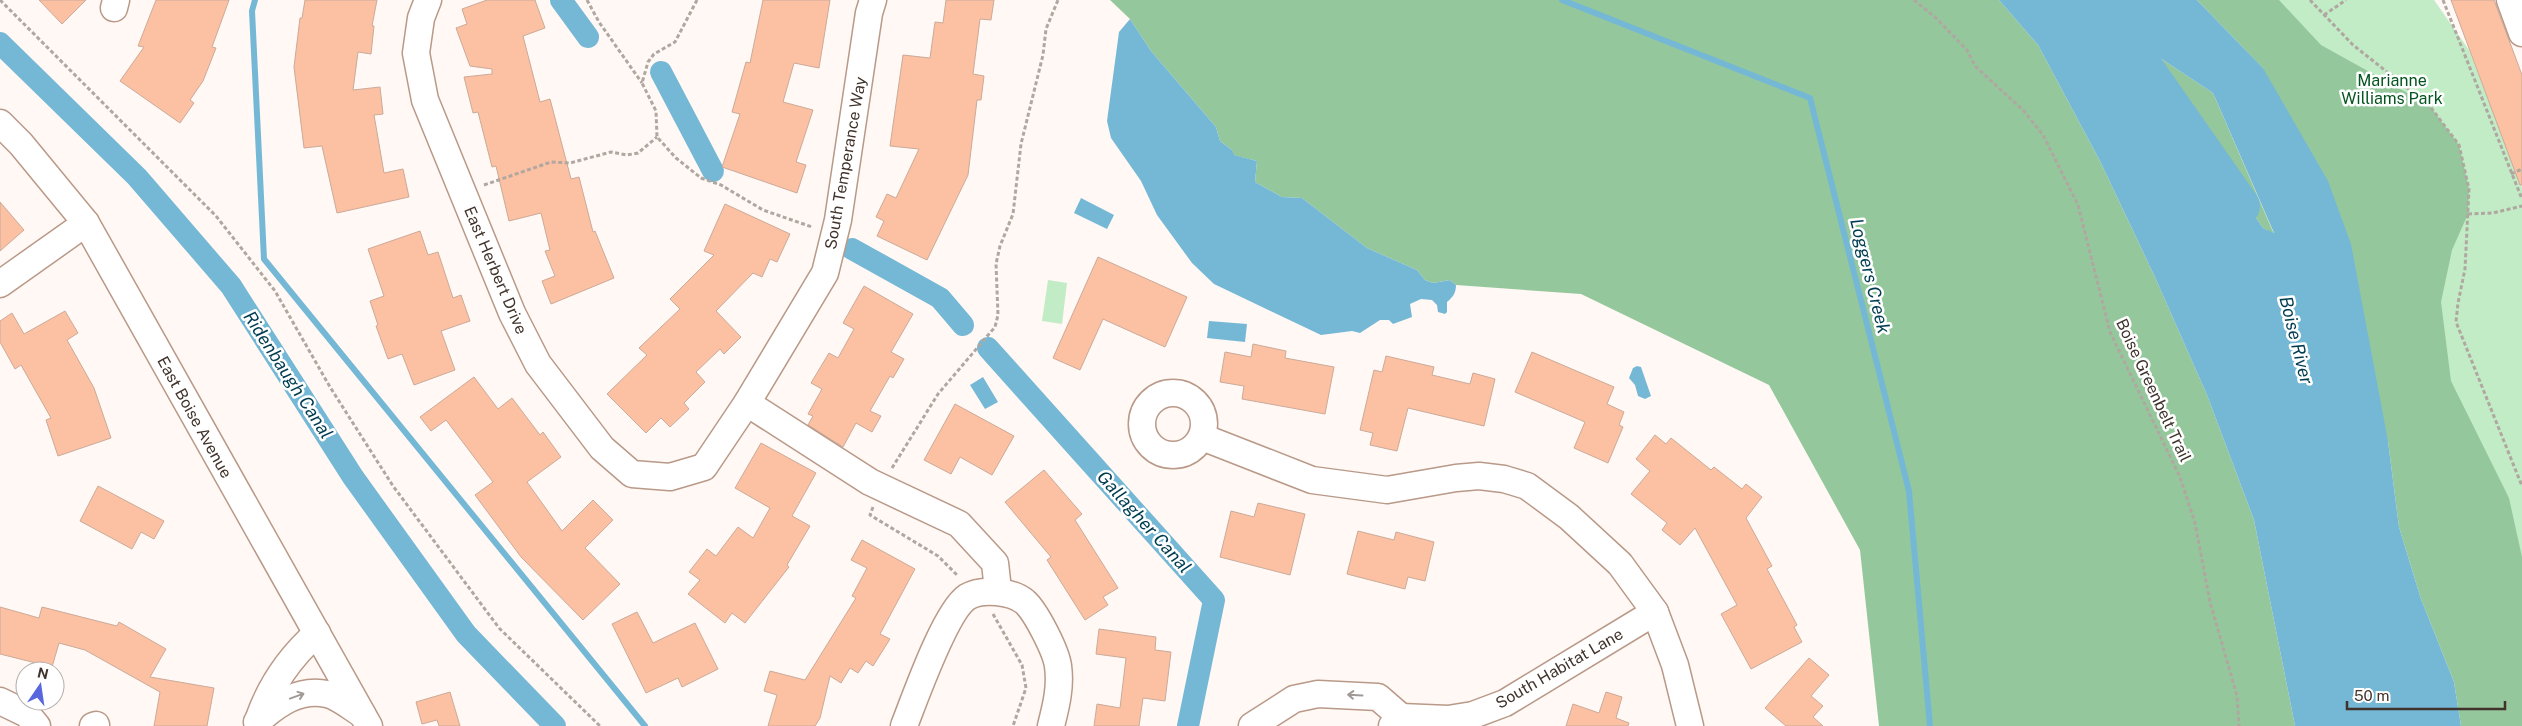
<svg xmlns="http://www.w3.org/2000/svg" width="2522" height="726" font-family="'Public Sans',sans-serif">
<rect width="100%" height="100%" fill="#fff8f4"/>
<g fill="#c1ecc6">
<polygon points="2225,0 2434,0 2469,50 2522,188 2522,726"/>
<polygon points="1048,280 1067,283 1062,324 1042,321"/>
</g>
<g fill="#95c79c">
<polygon points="1110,0 1999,0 2038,45 2100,161 2154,275 2207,395 2254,520 2295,726 1879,726 1860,550 1769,385 1581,294 1456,285 1450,280 1433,283 1425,280 1417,270 1367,248 1302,198 1282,197 1255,182 1257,161 1233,155 1232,150 1220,141 1216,127 1151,51 1130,19"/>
<polygon points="2197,0 2279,0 2321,45 2429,105 2459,145 2469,189 2468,214 2452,250 2441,302 2451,381 2509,498 2522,557 2522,726 2461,726 2454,682 2421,599 2399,527 2388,441 2263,68"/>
<polygon points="2123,29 2157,56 2213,93 2274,234 2263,228 2236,189 2184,137 2137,81 2112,31"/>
</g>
<g fill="#75b8d6" fill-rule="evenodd">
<path d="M1999,0H2197L2263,68L2328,181L2351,244L2388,441L2399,527L2421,599L2454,682L2461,726H2295L2254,520L2207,395L2154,275L2100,161L2038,45ZM2123,29L2157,56L2213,93L2274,233L2263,228L2236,189L2184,137L2137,81L2113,31Z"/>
<path d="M1130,19L1151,51L1216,127L1220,141L1232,150L1234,155L1257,161L1255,182L1282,197L1302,198L1367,248L1417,270L1425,280L1433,283L1450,280L1456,285C1456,293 1453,297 1447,302V312L1445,314L1438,312L1437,305L1432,300L1421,299L1410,304L1412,317L1393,324L1389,320H1380L1360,333L1352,331L1321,335L1214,284L1192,263L1157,215L1141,181L1111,138L1107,121L1119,32Z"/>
<polygon points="1081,198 1114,215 1107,229 1074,213"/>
<polygon points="1209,321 1247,324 1245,342 1207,338"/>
<polygon points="1637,366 1641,367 1651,396 1645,399 1638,396 1635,385 1629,378 1633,368"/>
<polygon points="983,377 998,402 985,409 970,385"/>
</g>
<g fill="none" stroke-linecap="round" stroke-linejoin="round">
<g stroke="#75b8d6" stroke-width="6">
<polyline points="255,0 252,11 264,259 645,726"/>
<polyline points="1562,0 1810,98 1909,491 1930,726"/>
</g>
<g stroke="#75b8d6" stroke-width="22">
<polyline points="561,0 588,37"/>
<polyline points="0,43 137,177 231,286 353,477 466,634 555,726"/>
<polyline points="661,72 713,171"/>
<polyline points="852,249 940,298 963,325"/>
<polyline points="988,348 1214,600 1188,726"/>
</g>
<polyline stroke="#75b8d6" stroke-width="38" points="2097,0 2241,206"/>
</g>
<g fill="#fcc0a2" stroke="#cbaa99">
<polygon points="39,0 86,0 62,24"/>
<polygon points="156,0 229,0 212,47 216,48 203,81 190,100 194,103 180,123 120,81 144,47 138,46"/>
<polygon points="305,0 377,0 372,26 374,26 371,54 358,52 353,90 380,87 383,114 374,115 384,173 403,169 409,197 337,213 322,146 304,148 294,67 300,18 302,18"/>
<polygon points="487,0 535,0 545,28 523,36 540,102 550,99 571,179 579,177 593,232 595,231 614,278 551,304 542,281 555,276 545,251 550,250 541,213 509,221 496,166 492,167 478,112 473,113 464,77 492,74 492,69 470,66 456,28 467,24 462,9"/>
<polygon points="763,0 830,0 819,68 794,63 783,102 813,110 796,162 806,165 797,193 722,167 740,114 732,112 746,62 750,63"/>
<polygon points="946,0 994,0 991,20 980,19 973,74 984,76 981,100 977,100 968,175 927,260 877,236 884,221 876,217 887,194 896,198 919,149 890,146 903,55 930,58 935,22 943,23"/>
<polygon points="2451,0 2494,0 2522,75 2522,185 2520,185"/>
<polygon points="0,202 24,230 0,251"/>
<polygon points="725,204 790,234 777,262 770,259 762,277 753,273 716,311 741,337 724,354 720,349 696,372 705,382 684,403 689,409 670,427 661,418 646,433 607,394 647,355 639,348 680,309 670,299 714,255 704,251"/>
<polygon points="420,231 428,255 438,252 453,298 461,295 470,321 441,331 455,370 414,385 402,354 388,359 376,326 378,325 370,301 384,296 368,249"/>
<polygon points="1098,257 1187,297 1165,347 1103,319 1080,370 1053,358"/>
<polygon points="864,286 913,314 891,352 904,359 893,378 890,376 870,411 881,416 872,432 856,423 843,447 808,425 813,416 808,414 822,389 811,383 829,353 838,358 854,329 843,323"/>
<polygon points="65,311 78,333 67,340 94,388 111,438 58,456 46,420 51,418 21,365 15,369 0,342 0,321 12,313 24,334"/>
<polygon points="1253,344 1286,351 1285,358 1334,367 1325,414 1242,399 1244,386 1220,382 1225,352 1251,357"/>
<polygon points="1532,352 1614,387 1607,404 1624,412 1619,425 1623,427 1608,463 1574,448 1585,422 1515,392"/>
<polygon points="1386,356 1434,367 1432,375 1470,384 1473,373 1495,379 1484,426 1408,408 1397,451 1370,445 1373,433 1360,430 1374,370 1382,372"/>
<polygon points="474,377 498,409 512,398 540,435 543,432 561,457 527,482 562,531 593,500 613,520 585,548 620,584 583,620 521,557 475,495 493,482 446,420 431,431 420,417"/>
<polygon points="955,404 1014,436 992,475 960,457 951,474 924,460"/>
<polygon points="1655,435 1666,444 1671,438 1711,470 1714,467 1742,489 1746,484 1762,497 1746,518 1772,566 1767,569 1797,625 1794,627 1802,642 1751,669 1721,614 1737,605 1695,528 1680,545 1662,530 1667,523 1631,494 1650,471 1636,459"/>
<polygon points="761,443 816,473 792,516 810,526 787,565 789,567 745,623 732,613 725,623 688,594 700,580 689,572 707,549 716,556 738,527 753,538 770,508 735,488"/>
<polygon points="1044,470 1082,514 1075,520 1118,588 1103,597 1108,605 1085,620 1047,560 1051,557 1005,502"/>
<polygon points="98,486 164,521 154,539 141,532 132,549 80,521"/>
<polygon points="1258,503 1305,514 1290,575 1220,557 1231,511 1254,517"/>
<polygon points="1358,531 1394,540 1396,532 1434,542 1425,581 1408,577 1405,589 1347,574"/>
<polygon points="862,540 915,569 880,634 890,639 873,666 866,661 858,673 850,668 841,683 830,676 820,718 815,726 768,726 777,695 764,691 770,671 805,680 856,598 852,596 867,568 851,560"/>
<polygon points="0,607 39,618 42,607 117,626 119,622 166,649 150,677 214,688 207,726 154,726 160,692 85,650 59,643 52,667 0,654"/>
<polygon points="637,612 653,643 695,623 718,669 682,687 678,678 646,693 612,624"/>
<polygon points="1099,629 1156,637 1155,650 1171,652 1165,701 1143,698 1139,726 1094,726 1097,704 1120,708 1126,658 1096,654"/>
<polygon points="1809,658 1829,675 1811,696 1823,706 1813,717 1823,726 1786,726 1765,708"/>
<polygon points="450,692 460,726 439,726 437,720 422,724 416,702"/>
<polygon points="1606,692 1622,697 1616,718 1629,723 1628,726 1566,726 1573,704 1599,713"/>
</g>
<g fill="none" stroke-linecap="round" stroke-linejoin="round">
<defs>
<g id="minor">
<polyline points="428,0 421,18 416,53 425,100 512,313 538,364 602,448 632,474 670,477 704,467 747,403 825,273 838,220 869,13 873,0"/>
<polyline points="2510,0 2522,33"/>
<polyline points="114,8 116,0"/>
<polyline points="0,123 21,144 86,223 369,726"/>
<polyline points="0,284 86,223"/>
<circle cx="1173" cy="424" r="31"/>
<polyline points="747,403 870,482 959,524 995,563 998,590"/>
<polyline points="1202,437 1312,480 1387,490 1456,478 1479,476 1504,479 1527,486 1569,517 1620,564 1655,612 1675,665 1690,726"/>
<polyline points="0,701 27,714 37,726"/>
<polyline points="1401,717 1448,719 1473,715 1505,703 1655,612"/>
<path d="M259,718C271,684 290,657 317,633"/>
<path d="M257,722C277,704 299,688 327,694C339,697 352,708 362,714"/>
<polyline points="93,726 96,725"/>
<path d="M904,726C915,698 945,612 967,597C982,588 1012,591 1025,602C1036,612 1056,651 1058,666C1061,687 1056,706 1051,726"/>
<polyline points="1252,726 1294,699 1318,694 1378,697 1401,717 1392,726"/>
</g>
</defs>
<use href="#minor" stroke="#b99988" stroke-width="29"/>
<g stroke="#b0a7a1" stroke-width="3" stroke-dasharray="4 2.5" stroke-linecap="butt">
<polyline points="0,0 216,216 275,291 330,387 393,486 499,628 600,726"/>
<polyline points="587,0 599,22 642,83"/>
<polyline points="697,0 675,42 654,54 648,62 642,83 656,111 657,137 676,158 701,178 721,185 763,210 812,227"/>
<polyline points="1914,0 1936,18 1967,50 1975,66 2024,111 2043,135 2078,205 2110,332 2180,477 2195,523 2210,602 2237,696 2239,726"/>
<polyline points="2310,0 2353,45 2429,105 2459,145 2469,189 2465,269 2458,303 2456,322 2522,486"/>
<polyline points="2443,0 2522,199"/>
<polyline points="2324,15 2346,0"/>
<polyline points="2511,174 2522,169"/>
<polyline points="484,185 551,162 570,163 611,152 627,155 638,153 657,137"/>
<polyline points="2468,214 2493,213 2522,206"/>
<polyline points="892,468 938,394 995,327 998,315 996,264 1000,246 1013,214 1021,144 1043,55 1046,29 1058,0"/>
<polyline points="873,507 870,515 938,556 958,576"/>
<polyline points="993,614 1022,665 1026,688 1013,726"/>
</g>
<use href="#minor" stroke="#fff" stroke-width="26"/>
</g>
<defs><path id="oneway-shaft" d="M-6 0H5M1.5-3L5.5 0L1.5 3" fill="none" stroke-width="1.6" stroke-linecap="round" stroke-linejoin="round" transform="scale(1.25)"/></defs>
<g stroke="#a09996">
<use href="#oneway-shaft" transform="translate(1355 695) rotate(-177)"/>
<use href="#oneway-shaft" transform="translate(297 696) rotate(-20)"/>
</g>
<g text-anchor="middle" stroke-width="5" stroke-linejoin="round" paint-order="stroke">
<g font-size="16" fill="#03541f" stroke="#fff">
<text x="2392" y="86">Marianne<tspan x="2392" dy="18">Williams Park</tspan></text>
</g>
<g font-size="16" fill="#40332c" stroke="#fff">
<text transform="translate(845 163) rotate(-80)" y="6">South Temperance Way</text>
<text transform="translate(496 270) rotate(67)" y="6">East Herbert Drive</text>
<text transform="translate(2154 390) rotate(65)" y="6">Boise Greenbelt Trail</text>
<text transform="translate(195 417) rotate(61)" y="6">East Boise Avenue</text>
<text transform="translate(1559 668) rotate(-30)" y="6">South Habitat Lane</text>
</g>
<g font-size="18" font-style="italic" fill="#003c51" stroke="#fff">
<text transform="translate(1870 276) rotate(76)" y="6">Loggers Creek</text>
<text transform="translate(2296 340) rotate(76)" y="6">Boise River</text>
<text transform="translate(288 375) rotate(57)" y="6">Ridenbaugh Canal</text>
<text transform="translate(1144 522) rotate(48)" y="6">Gallagher Canal</text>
</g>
</g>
<g transform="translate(40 686) rotate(13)"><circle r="24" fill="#ffffff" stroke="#b3adab"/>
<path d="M0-4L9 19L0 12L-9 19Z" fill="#5967de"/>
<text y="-8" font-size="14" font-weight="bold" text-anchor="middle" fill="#40332c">N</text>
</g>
<path d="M2347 701v8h158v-8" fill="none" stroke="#40332c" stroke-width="2.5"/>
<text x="2354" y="701" font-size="15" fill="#40332c" stroke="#ffffff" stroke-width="4" paint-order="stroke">50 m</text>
</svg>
